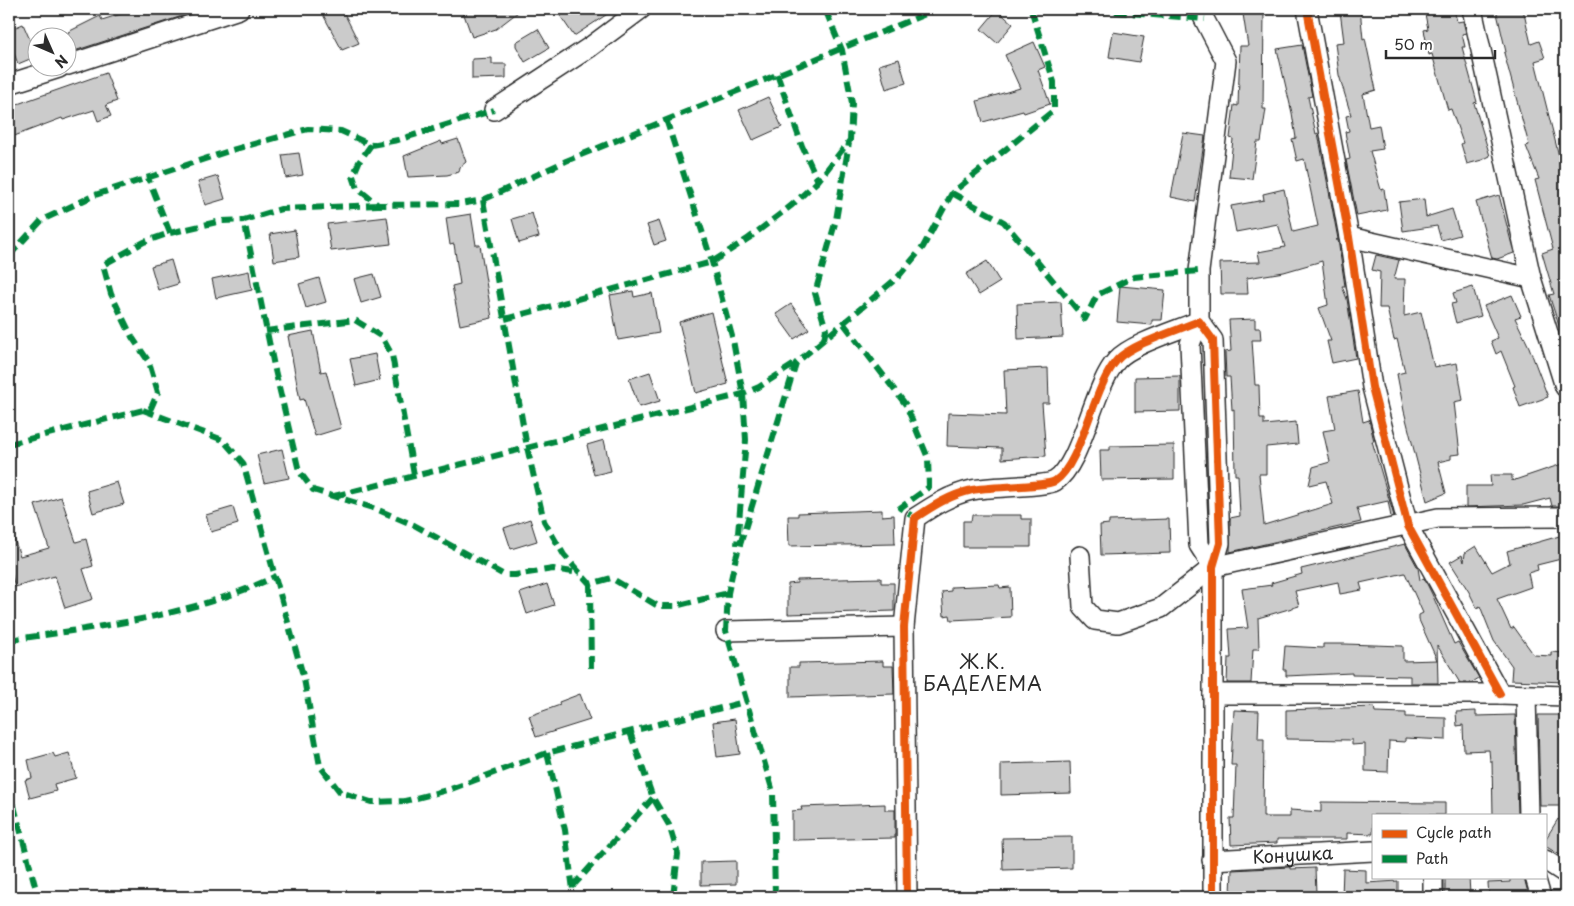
<svg xmlns="http://www.w3.org/2000/svg" width="1574" height="906" font-family="'Playpen Sans',sans-serif">
<rect width="100%" height="100%" fill="#fff"/>
<filter id="ink" filterUnits="userSpaceOnUse"><feTurbulence type="fractalNoise" baseFrequency=".02" numOctaves="2"/><feDisplacementMap in="SourceGraphic" scale="10" xChannelSelector="R" yChannelSelector="G"/><feConvolveMatrix kernelMatrix="1 2 1 2 8 2 1 2 1" color-interpolation-filters="sRGB"/></filter>
<g filter="url(#ink)">
<g fill="#cbcbcb" stroke="#2b2b2b">
<polygon points="136,9 204,9 68,53 68,32 100,16 102,20"/>
<polygon points="320,9 342,9 359,43 342,50"/>
<polygon points="462,9 522,9 496,29 472,37"/>
<polygon points="566,9 615,9 574,36 559,14"/>
<polygon points="1360,9 1363,39 1365,38 1376,90 1363,94 1369,127 1379,125 1383,149 1370,151 1381,190 1384,189 1387,210 1357,216 1346,160 1350,159 1345,132 1349,131 1346,116 1351,115 1339,75 1335,43 1344,42 1340,11"/>
<polygon points="1424,9 1454,9 1457,22 1463,21 1466,33 1462,34 1465,47 1462,47 1477,102 1474,103 1490,156 1482,160 1467,164 1461,144 1463,143 1451,109 1448,110 1432,54 1429,55 1424,30 1428,29"/>
<polygon points="1496,9 1523,9 1531,44 1539,41 1545,58 1535,61 1565,180 1565,338 1563,338 1549,295 1554,294 1542,253 1553,249 1535,180 1539,179 1526,146 1529,145 1504,53 1506,52"/>
<polygon points="997,10 1013,24 997,43 981,29"/>
<polygon points="1264,10 1263,109 1266,109 1261,142 1257,142 1252,179 1229,177 1233,139 1230,138 1234,105 1238,106 1240,46 1248,46 1243,14"/>
<polygon points="23,24 37,56 18,64 9,40 9,30"/>
<polygon points="538,29 549,48 525,62 516,46 516,42"/>
<polygon points="1113,32 1144,37 1139,62 1109,57"/>
<polygon points="1034,42 1045,67 1038,70 1050,104 1024,113 1023,111 983,122 977,101 1020,88 1005,55"/>
<polygon points="1302,45 1312,96 1308,97 1316,134 1318,133 1338,239 1336,240 1338,240 1345,286 1342,286 1347,299 1356,358 1332,363 1327,341 1331,341 1319,308 1328,305 1322,261 1284,272 1247,278 1248,294 1221,294 1220,263 1260,262 1258,252 1285,247 1278,224 1236,232 1231,206 1264,200 1263,194 1284,189 1293,232 1318,226 1304,159 1297,161 1292,139 1296,138 1292,113 1277,49"/>
<polygon points="492,58 492,64 506,64 506,78 472,79 472,59"/>
<polygon points="899,59 906,83 886,89 879,65"/>
<polygon points="106,73 117,101 106,105 111,116 98,121 94,110 63,120 62,118 9,138 9,107"/>
<polygon points="768,97 782,127 753,140 739,110"/>
<polygon points="1183,133 1205,136 1195,202 1171,197"/>
<polygon points="458,139 466,162 460,167 459,172 447,175 408,177 404,156 441,141 442,144"/>
<polygon points="299,153 303,175 286,178 282,155"/>
<polygon points="218,176 225,199 205,205 198,182"/>
<polygon points="1499,195 1514,253 1497,259 1492,258 1476,202"/>
<polygon points="1424,199 1426,217 1452,209 1460,235 1441,240 1437,226 1403,231 1399,202"/>
<polygon points="532,213 539,237 519,243 512,219"/>
<polygon points="471,214 476,245 480,245 492,318 460,325 452,286 460,284 454,244 450,245 446,218"/>
<polygon points="387,217 391,244 331,251 327,224"/>
<polygon points="659,221 666,241 654,245 647,225"/>
<polygon points="295,230 299,257 274,261 270,234"/>
<polygon points="1376,255 1399,260 1394,279 1405,279 1404,316 1421,312 1434,367 1457,363 1463,400 1454,402 1460,454 1451,455 1451,459 1438,462 1446,493 1427,501 1404,411 1397,374 1405,372 1397,339 1394,340 1387,308 1379,308 1380,272 1372,270"/>
<polygon points="171,260 178,284 158,290 151,266"/>
<polygon points="987,261 1000,282 979,295 966,274"/>
<polygon points="249,271 252,290 216,298 212,279"/>
<polygon points="374,274 381,297 361,303 354,279"/>
<polygon points="319,278 326,302 306,308 299,284"/>
<polygon points="1120,286 1165,290 1162,320 1152,320 1152,325 1117,322"/>
<polygon points="1473,287 1481,316 1456,323 1451,304 1456,303 1453,293"/>
<polygon points="633,291 634,297 652,293 659,333 618,340 610,295"/>
<polygon points="1512,295 1521,316 1515,318 1529,347 1548,397 1520,407 1513,387 1515,386 1501,351 1496,354 1491,341 1498,338 1484,306"/>
<polygon points="1061,302 1063,337 1018,339 1017,304"/>
<polygon points="791,304 809,329 794,339 776,314"/>
<polygon points="711,312 728,384 696,393 679,322"/>
<polygon points="1255,319 1255,328 1260,328 1261,340 1252,340 1255,385 1259,385 1260,419 1264,419 1264,425 1296,422 1298,444 1266,447 1266,474 1259,474 1264,525 1333,504 1326,481 1309,485 1313,467 1330,462 1323,431 1335,429 1329,396 1358,391 1363,422 1369,420 1374,441 1372,441 1394,516 1391,517 1388,501 1357,508 1361,522 1230,552 1230,518 1240,516 1238,475 1235,475 1234,409 1232,410 1230,377 1226,377 1225,352 1231,351 1229,320"/>
<polygon points="313,331 321,372 326,371 341,428 315,436 304,399 300,400 288,336"/>
<polygon points="375,354 380,380 356,386 350,359"/>
<polygon points="1048,368 1049,403 1042,403 1046,456 1002,459 1002,448 947,446 948,413 1006,415 1004,370"/>
<polygon points="650,372 660,401 639,407 629,379"/>
<polygon points="1180,376 1180,411 1135,412 1135,377"/>
<polygon points="604,440 611,471 594,475 587,445"/>
<polygon points="1174,445 1174,479 1101,480 1100,450 1110,450 1110,446"/>
<polygon points="282,449 289,478 264,483 257,455"/>
<polygon points="1565,463 1565,506 1552,506 1550,498 1523,505 1466,507 1466,486 1491,486 1490,475 1512,475 1512,481"/>
<polygon points="117,482 124,504 93,513 87,491"/>
<polygon points="61,497 76,542 86,539 93,566 83,569 93,599 65,608 55,576 15,587 9,564 9,530 11,530 20,556 49,548 35,505"/>
<polygon points="233,507 238,524 211,532 206,515"/>
<polygon points="882,510 882,516 894,515 895,544 789,546 788,516 798,516 798,513"/>
<polygon points="972,515 1021,515 1021,519 1031,519 1031,547 963,547 963,521 971,521"/>
<polygon points="530,519 537,541 511,549 504,528"/>
<polygon points="1169,519 1170,553 1101,555 1100,525 1109,524 1109,521"/>
<polygon points="1563,535 1565,558 1537,565 1538,570 1528,573 1531,587 1497,599 1511,629 1514,627 1534,655 1551,656 1551,652 1565,653 1565,682 1511,680 1512,666 1494,641 1480,606 1477,608 1469,592 1450,562 1462,555 1464,562 1465,553 1476,546 1492,572 1510,563 1507,551"/>
<polygon points="1405,544 1418,568 1420,580 1424,578 1432,594 1454,644 1458,642 1479,678 1471,683 1460,683 1437,645 1438,683 1410,683 1410,676 1352,675 1352,673 1286,676 1286,670 1283,670 1285,646 1323,648 1323,644 1345,644 1403,646 1403,661 1437,660 1419,620 1419,615 1423,613 1405,573 1360,583 1362,590 1340,594 1338,582 1295,591 1299,606 1258,618 1259,649 1253,649 1251,683 1227,683 1228,658 1231,658 1229,629 1248,628 1242,589 1272,585 1271,583 1302,574 1301,569"/>
<polygon points="881,578 881,583 894,583 894,611 788,614 788,584 797,583 797,580"/>
<polygon points="547,584 554,605 527,614 520,593"/>
<polygon points="999,585 1000,588 1010,587 1011,617 951,620 950,615 944,616 942,592 951,591 951,587"/>
<polygon points="883,661 883,666 893,666 894,694 790,697 790,667 799,667 799,663"/>
<polygon points="580,694 590,720 536,737 529,716 560,705 559,702"/>
<polygon points="1374,707 1375,712 1406,713 1406,717 1446,718 1446,740 1405,738 1405,742 1389,741 1388,772 1365,771 1365,744 1352,745 1352,740 1286,739 1286,710"/>
<polygon points="1234,710 1259,711 1258,739 1264,739 1263,817 1290,817 1290,810 1321,812 1321,802 1445,803 1445,815 1373,815 1373,834 1347,833 1347,839 1277,839 1277,843 1231,845 1230,818 1234,818 1236,765 1231,765"/>
<polygon points="1476,711 1476,716 1515,715 1518,815 1493,815 1492,761 1490,761 1489,750 1464,751 1463,725 1457,726 1456,712"/>
<polygon points="1538,715 1565,715 1565,806 1540,806"/>
<polygon points="735,719 740,754 717,757 713,722"/>
<polygon points="53,753 55,757 69,753 76,778 54,784 56,791 30,798 25,780 32,778 28,760"/>
<polygon points="1070,762 1071,793 1001,795 1001,764"/>
<polygon points="885,804 885,810 895,810 895,838 792,840 792,811 802,810 801,807"/>
<polygon points="1558,819 1565,824 1565,858 1545,846 1545,840"/>
<polygon points="1072,837 1072,868 1003,870 1002,838"/>
<polygon points="736,861 736,884 701,885 701,862"/>
<polygon points="1290,867 1290,869 1315,868 1316,893 1231,893 1232,870"/>
<polygon points="1343,869 1366,870 1366,883 1398,881 1398,897 1342,897"/>
<polygon points="1445,877 1469,877 1470,894 1445,894"/>
<polygon points="1510,877 1524,877 1529,897 1489,897 1488,883 1510,882"/>
</g>
<g fill="none" stroke-linecap="round" stroke-linejoin="round">
<defs>
<g id="minor">
<polyline points="1199,9 1226,61 1199,271 1199,321 1190,344 1199,545 1213,567"/>
<polyline points="1307,9 1349,237 1372,387 1408,526 1500,694"/>
<polyline points="1472,9 1531,278 1565,387"/>
<polyline points="68,65 239,9"/>
<polyline points="9,84 59,68"/>
<polyline points="494,110 590,47 641,9"/>
<polyline points="1349,237 1531,278"/>
<polyline points="1199,321 1213,340 1220,543 1213,567 1213,897"/>
<polyline points="1080,556 1083,607 1095,620 1118,623 1161,608 1213,567 1438,518 1565,517"/>
<polyline points="726,631 904,627"/>
<polyline points="1213,694 1500,694 1565,696"/>
<polyline points="1526,696 1529,815"/>
<path id="s1" d="M1212,860L1373,851"/>
<polyline points="1545,860 1565,873"/>
<polyline points="1433,877 1433,897"/>
<polyline points="1535,877 1541,897"/>
<path d="M907,897L904,627L915,518C933,506 950,495 972,490C989,486 1045,487 1055,481C1082,464 1093,386 1117,360C1131,344 1179,330 1199,321"/>
</g>
</defs>
<use href="#minor" stroke="#2b2b2b" stroke-width="22"/>
<use href="#minor" stroke="#fff" stroke-width="19"/>
<g stroke="#00873e" stroke-width="6" stroke-dasharray="12 6" stroke-linecap="butt">
<polyline points="1079,9 1205,19"/>
<polyline points="777,74 802,146 818,181"/>
<polyline points="666,119 712,262 733,340 743,394 746,440 737,545"/>
<polyline points="371,145 359,162 353,176 357,188 378,205 461,204 483,200 566,161 938,9"/>
<polyline points="952,193 1004,222 1085,319 1097,295 1134,277 1199,271"/>
<polyline points="483,200 527,447 544,521 564,555 590,584 611,578 658,606 675,606 728,593"/>
<polyline points="378,205 281,209 244,220 274,366 299,471 313,490 376,509 414,525 504,575 515,575 553,569 580,573"/>
<polyline points="170,233 221,221 244,220"/>
<polyline points="9,256 42,220 95,195 232,150 308,129 341,131 371,145 398,140 494,110"/>
<polyline points="505,319 712,262 749,238 792,205 818,181 850,140 852,103 842,50 825,9"/>
<polyline points="844,324 906,405 928,458 929,487 900,508 915,518"/>
<polyline points="266,331 355,320 382,337 392,355 414,475"/>
<polyline points="824,339 826,329 815,293 836,220 849,143"/>
<polyline points="143,410 223,440 243,463 304,679 320,766 340,792 371,802 405,801 451,789 547,753 748,701"/>
<polyline points="9,444 151,408 158,392 149,362 132,337 111,294 103,265 144,242 170,233 148,178"/>
<polyline points="334,496 743,394 759,387 796,363"/>
<polyline points="590,584 591,671"/>
<path d="M9,640C99,627 193,616 276,576"/>
<polyline points="630,732 653,798 669,825 678,854 673,897"/>
<polyline points="547,753 565,830 574,897"/>
<polyline points="9,787 38,897"/>
<polyline points="572,887 653,798"/>
<polyline points="775,897 773,792 726,631 728,593 735,561 796,363 898,277 923,247 952,193 1054,110 1054,82 1031,9"/>
</g>
<defs>
<g id="cycleway">
<polyline points="1307,9 1349,237 1372,387 1408,526 1500,694"/>
<path d="M907,897L904,627L915,518C933,506 950,495 972,490C989,486 1045,487 1055,481C1082,464 1093,386 1117,360C1131,344 1179,330 1199,321L1213,340L1220,543L1213,567V897"/>
</g>
</defs>
<use href="#cycleway" stroke="#fff" stroke-width="11"/>
<use href="#cycleway" stroke="#e8590c" stroke-width="8"/>
</g>
</g>
<g text-anchor="middle" stroke-width="4.5" stroke-linejoin="round" paint-order="stroke">
<g font-size="18" fill="#2b2b2b" stroke="#fff">
<text dy="6" stroke="none"><textPath href="#s1" startOffset="81">Конушка</textPath></text>
</g>
<g font-size="19" letter-spacing="1" fill="#2b2b2b" stroke="#fff">
<text x="983" y="669">Ж.К.<tspan x="983" dy="22">БАДЕЛЕМА</tspan></text>
</g>
</g>
<rect width="1574" height="906" fill="none" stroke="#fff" stroke-width="30"/>
<rect x="15" y="15" width="1544" height="876" fill="none" stroke="#2b2b2b" stroke-width="2" filter="url(#ink)"/>
<rect x="1372" y="814" width="175" height="65" fill="#ffffff" stroke="#aaaaaa"/>
<rect x="1382" y="830" width="25" height="8" fill="#e8590c" stroke="#aaaaaa"/>
<text x="1416" y="838" font-size="15" fill="#2b2b2b">Cycle path</text>
<rect x="1382" y="855" width="25" height="8" fill="#00873e" stroke="#aaaaaa"/>
<text x="1416" y="864" font-size="15" fill="#2b2b2b">Path</text>
<g transform="translate(52 52) rotate(135)"><circle r="24" fill="#ffffff" stroke="#aaaaaa"/>
<path d="M0-4L9 19L0 12L-9 19Z" fill="#2b2b2b"/>
<text y="-8" font-size="14" font-weight="bold" text-anchor="middle" fill="#2b2b2b">N</text>
</g>
<path d="M1386 50v8h109v-8" fill="none" stroke="#2b2b2b" stroke-width="2.5"/>
<text x="1394" y="50" font-size="15" fill="#2b2b2b" stroke="#ffffff" stroke-width="4" paint-order="stroke">50 m</text>
</svg>
